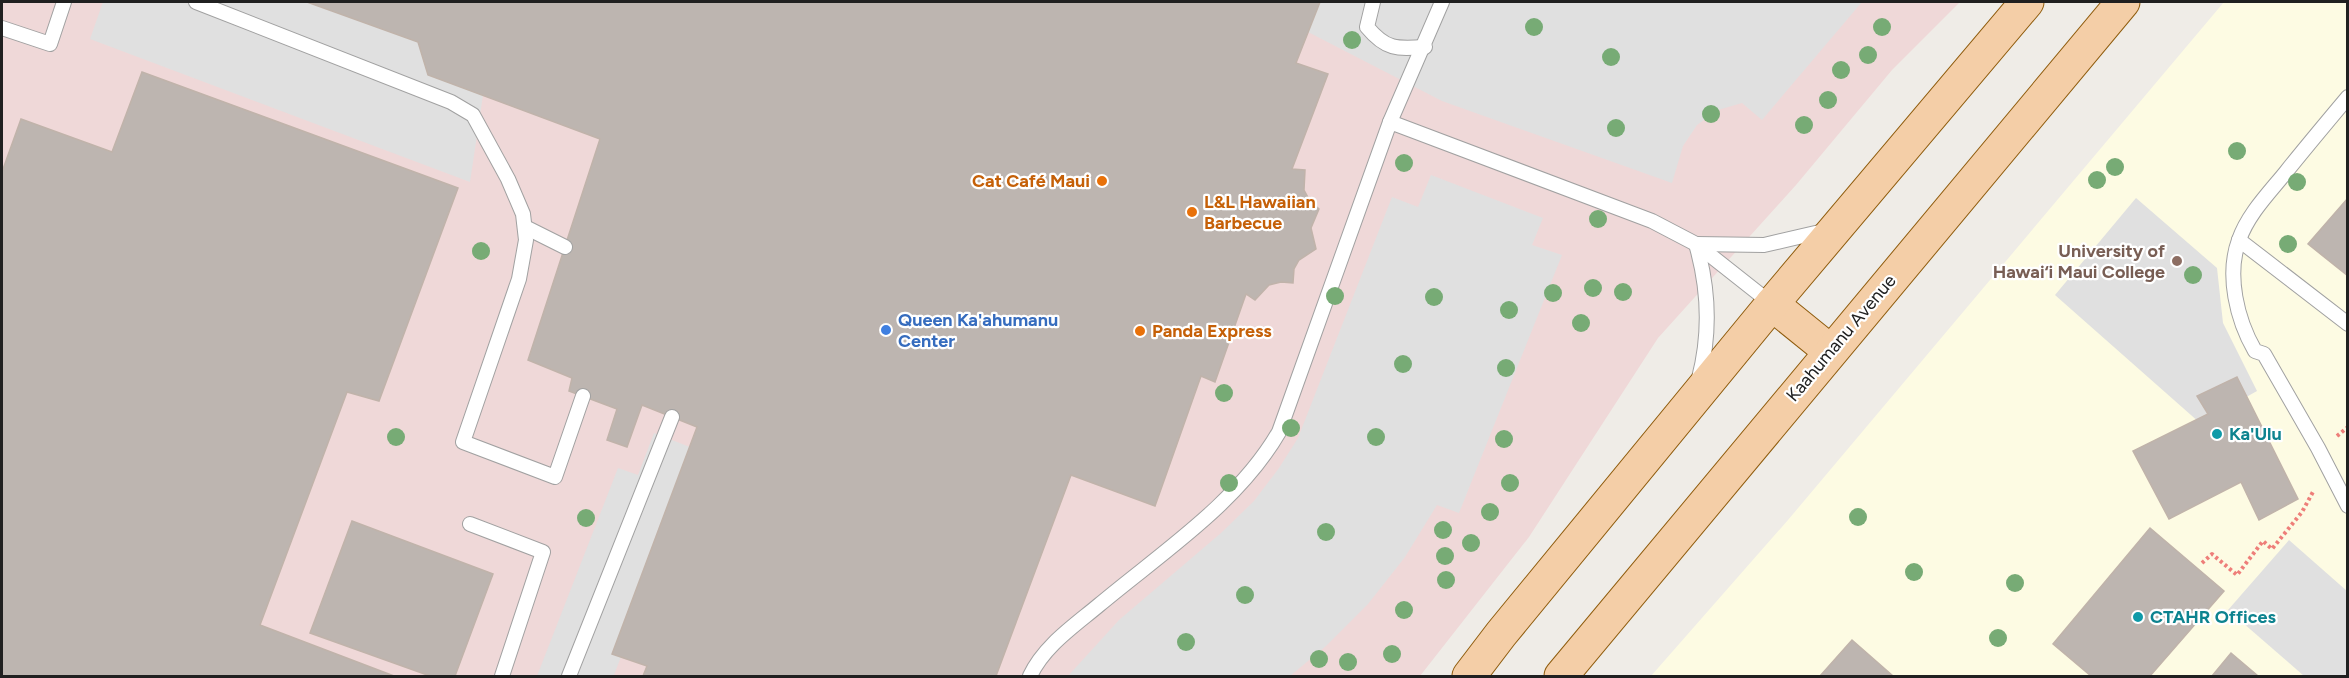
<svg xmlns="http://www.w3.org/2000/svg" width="2349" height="678" font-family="Figtree,sans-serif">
<rect width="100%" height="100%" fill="#efece7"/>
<polygon fill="#efd8d8" points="2,2 1960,2 1892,70 1796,185 1658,338 1529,537 1420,676 2,676"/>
<polygon fill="#fdfbe3" points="2224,2 2347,2 2347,676 1651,676 1788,520"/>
<g fill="#e0e0e0">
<polygon points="103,2 306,2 418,42 429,75 483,95 470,182 90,39"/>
<polygon points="1320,2 1862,2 1762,120 1742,103 1718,110 1697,125 1683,146 1672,183 1442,101 1308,32"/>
<polygon points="1431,175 1543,218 1532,245 1562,255 1459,513 1437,505 1405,557 1368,604 1326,646 1290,676 1068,676 1119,620 1221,533 1254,501 1279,468 1298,438 1392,197 1418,207"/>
<polygon points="2136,198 2217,268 2223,323 2257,391 2200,423 2055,295"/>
<polygon points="654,433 700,451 614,675 617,676 537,676 618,468 638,475"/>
<polygon points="2289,540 2347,591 2347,676 2304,676 2228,610"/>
</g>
<g fill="#bdb5b0" stroke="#c0b3aa" stroke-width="1.5">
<polygon points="307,2 1320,2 1296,63 1328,74 1292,169 1305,170 1304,190 1310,201 1319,209 1311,228 1316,249 1299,260 1294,269 1293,283 1281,282 1269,285 1255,300 1246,294 1215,382 1201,376 1155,506 1071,475 996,676 643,676 647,666 612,654 697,427 642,405 627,447 607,440 617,409 569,391 572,378 528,360 600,139 428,75 418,42"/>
<polygon points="142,72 458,188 379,401 347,392 260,625 394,676 2,676 2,172 21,119 112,152"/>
<polygon points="2348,198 2348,276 2308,244"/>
<polygon points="2237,377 2298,499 2259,520 2241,482 2169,519 2133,451 2208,414 2197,396"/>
<polygon points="352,521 493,574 455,676 430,676 310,633"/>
<polygon points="2150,528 2224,591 2150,676 2091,676 2053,644"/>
<polygon points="1852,640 1893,676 1820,676"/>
<polygon points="2231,653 2258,676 2212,676"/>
</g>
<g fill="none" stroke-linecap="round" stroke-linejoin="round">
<defs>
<g id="service">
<polyline points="196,2 451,102 473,115 508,179 523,214 526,240 519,279 463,442 555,477 583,396"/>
<path d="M1373,2L1367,27C1386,50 1397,49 1425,47"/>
<polyline points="2,28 50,44 64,2"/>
<path d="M2348,97C2327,122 2306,147 2286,172C2269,193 2248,214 2239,240C2226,275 2237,320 2255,351L2264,354L2318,448L2348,506"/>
<polyline points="1390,122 1442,2"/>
<polyline points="525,227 565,247"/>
<polyline points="2239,240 2348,324"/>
<path d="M1696,244C1709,289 1711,332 1699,378"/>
<polyline points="1696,244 1764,245 1824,231"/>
<polyline points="470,524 543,552 502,676"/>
<polyline points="569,676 672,417"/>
<path d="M1030,676C1044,646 1074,626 1099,605C1161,553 1238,503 1279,432L1390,122L1652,221L1696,244L1772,304"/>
</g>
<g id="primary">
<polyline points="1772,304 1830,351"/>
<polyline points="1469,676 1501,634 1772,304 2027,2"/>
<polyline points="1561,676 2123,2"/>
</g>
</defs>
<use href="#service" stroke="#a1a1a1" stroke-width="16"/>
<use href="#primary" stroke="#8f5c0d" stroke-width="35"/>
<g stroke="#ee7e79" stroke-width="4" stroke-dasharray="3 3" stroke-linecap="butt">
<polyline points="2337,436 2348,427"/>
<polyline points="2202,563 2212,554 2237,575 2263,541 2272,549 2302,512 2314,490"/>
</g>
<use href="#service" stroke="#fff" stroke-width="14"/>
<use href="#primary" stroke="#f4cea7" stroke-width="33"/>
</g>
<g fill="#77ab75">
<circle cx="1534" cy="27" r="9"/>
<circle cx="1882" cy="27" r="9"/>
<circle cx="1352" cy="40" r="9"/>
<circle cx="1868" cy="55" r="9"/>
<circle cx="1611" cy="57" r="9"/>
<circle cx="1841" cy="70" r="9"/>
<circle cx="1828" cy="100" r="9"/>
<circle cx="1711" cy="114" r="9"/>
<circle cx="1804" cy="125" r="9"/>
<circle cx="1616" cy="128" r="9"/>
<circle cx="2237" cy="151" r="9"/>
<circle cx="1404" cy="163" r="9"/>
<circle cx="2115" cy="167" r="9"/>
<circle cx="2097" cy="180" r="9"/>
<circle cx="2297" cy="182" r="9"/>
<circle cx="1598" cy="219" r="9"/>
<circle cx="2288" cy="244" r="9"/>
<circle cx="481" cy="251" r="9"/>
<circle cx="2193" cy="275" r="9"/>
<circle cx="1593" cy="288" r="9"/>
<circle cx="1623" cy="292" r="9"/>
<circle cx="1553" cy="293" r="9"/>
<circle cx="1335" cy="296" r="9"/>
<circle cx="1434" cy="297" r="9"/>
<circle cx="1509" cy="310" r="9"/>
<circle cx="1581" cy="323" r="9"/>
<circle cx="1403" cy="364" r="9"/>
<circle cx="1506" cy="368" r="9"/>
<circle cx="1224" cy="393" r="9"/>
<circle cx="1291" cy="428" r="9"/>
<circle cx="396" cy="437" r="9"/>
<circle cx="1376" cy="437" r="9"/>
<circle cx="1504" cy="439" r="9"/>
<circle cx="1229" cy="483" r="9"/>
<circle cx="1510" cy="483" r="9"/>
<circle cx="1490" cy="512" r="9"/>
<circle cx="1858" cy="517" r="9"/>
<circle cx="586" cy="518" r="9"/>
<circle cx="1443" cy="530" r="9"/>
<circle cx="1326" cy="532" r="9"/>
<circle cx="1471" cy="543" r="9"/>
<circle cx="1445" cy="556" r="9"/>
<circle cx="1914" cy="572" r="9"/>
<circle cx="1446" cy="580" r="9"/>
<circle cx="2015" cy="583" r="9"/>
<circle cx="1245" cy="595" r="9"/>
<circle cx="1404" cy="610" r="9"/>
<circle cx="1998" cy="638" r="9"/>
<circle cx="1186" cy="642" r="9"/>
<circle cx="1392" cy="654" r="9"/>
<circle cx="1319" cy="659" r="9"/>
<circle cx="1348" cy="662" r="9"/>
</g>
<g fill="#e8710a" stroke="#fff" stroke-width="2">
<circle cx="1102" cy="181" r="6"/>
<circle cx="1192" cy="212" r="6"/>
<circle cx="1140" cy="331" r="6"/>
</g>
<circle fill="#8d6e63" stroke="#fff" stroke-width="2" cx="2177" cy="261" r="6"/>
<circle fill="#3f7fe0" stroke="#fff" stroke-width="2" cx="886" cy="330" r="6"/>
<g fill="#0f9aa8" stroke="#fff" stroke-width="2">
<circle cx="2217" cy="434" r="6"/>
<circle cx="2138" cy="617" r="6"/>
</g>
<g text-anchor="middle" stroke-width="4.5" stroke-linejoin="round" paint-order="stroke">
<g font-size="18" font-weight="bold" fill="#c56008" stroke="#fff" text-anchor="start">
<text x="1090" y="187" text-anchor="end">Cat Café Maui</text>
<text x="1204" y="208">L&amp;L Hawaiian<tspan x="1204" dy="21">Barbecue</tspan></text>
<text x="1152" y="337">Panda Express</text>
</g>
<g font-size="18" font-weight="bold" fill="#785e54" stroke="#fff" text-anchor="end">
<text x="2165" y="257">University of<tspan x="2165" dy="21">Hawai‘i Maui College</tspan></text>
</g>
<g font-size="18" font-weight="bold" fill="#366cbe" stroke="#fff" text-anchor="start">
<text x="898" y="326">Queen Ka'ahumanu<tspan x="898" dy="21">Center</tspan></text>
</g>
<g font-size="18" fill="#202020" stroke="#fff">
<text transform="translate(1841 338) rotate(-50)" y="6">Kaahumanu Avenue</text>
</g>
<g font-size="18" font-weight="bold" fill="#0d838f" stroke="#fff" text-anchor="start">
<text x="2229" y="440">Ka'Ulu</text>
<text x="2150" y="623">CTAHR Offices</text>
</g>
</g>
<rect width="2349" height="678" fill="none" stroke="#202020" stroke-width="6"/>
</svg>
